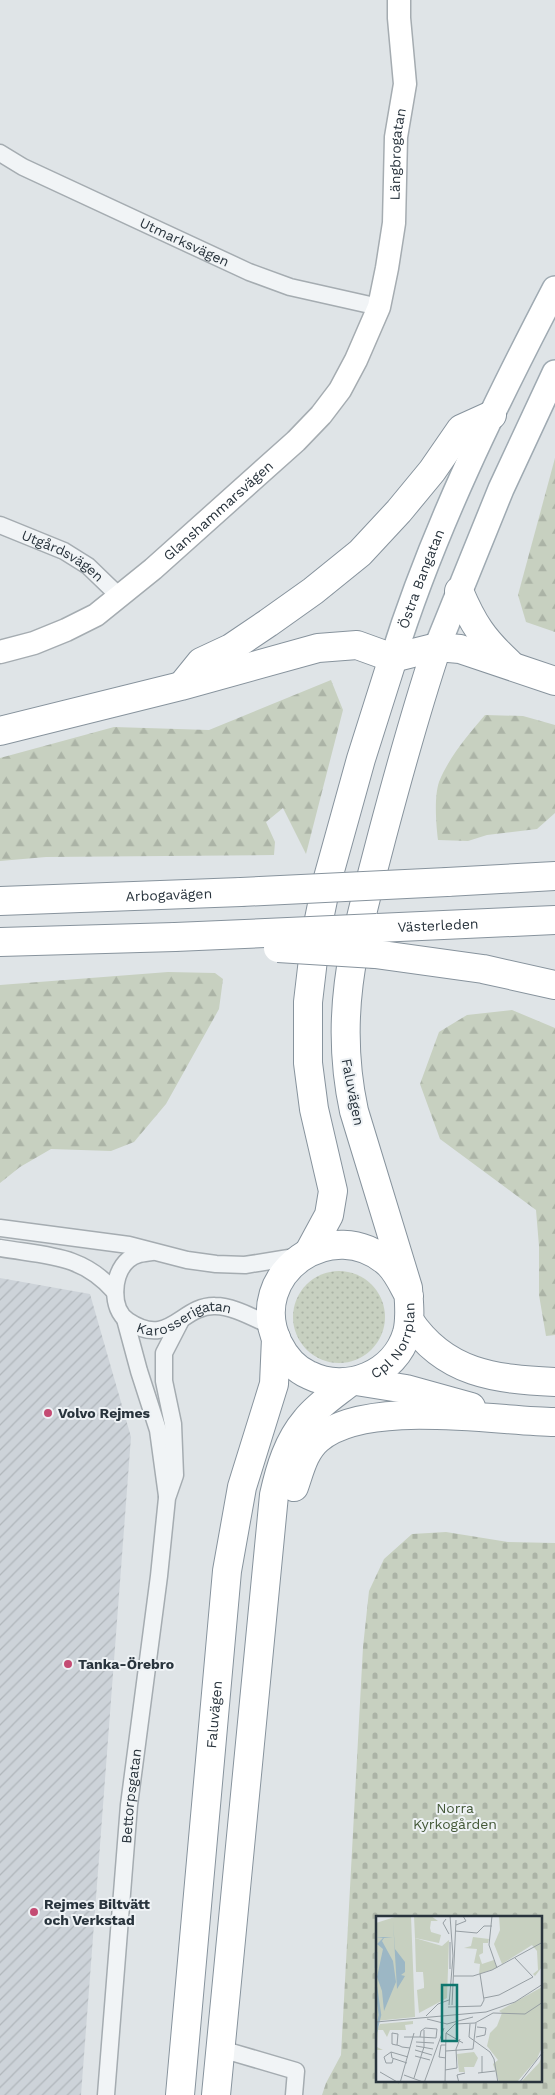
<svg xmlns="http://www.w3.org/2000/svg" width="555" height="2095" font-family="'Work Sans',sans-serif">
<defs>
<pattern id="industrial-furrows" width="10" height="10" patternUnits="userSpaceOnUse" patternTransform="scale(1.25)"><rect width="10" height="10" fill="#cdd3d9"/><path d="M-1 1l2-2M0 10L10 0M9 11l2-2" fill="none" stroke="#b0b6bb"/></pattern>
<pattern id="grass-dots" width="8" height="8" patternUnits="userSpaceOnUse" patternTransform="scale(1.25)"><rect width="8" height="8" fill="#c7d0c0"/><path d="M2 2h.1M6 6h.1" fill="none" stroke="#abb3a6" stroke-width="1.8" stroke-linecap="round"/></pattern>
<pattern id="forest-firs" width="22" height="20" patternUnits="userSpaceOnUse" patternTransform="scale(1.25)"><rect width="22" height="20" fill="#c7d0c0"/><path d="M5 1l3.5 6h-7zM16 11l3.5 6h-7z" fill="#abb3a6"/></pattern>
<pattern id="cemetery-stones" width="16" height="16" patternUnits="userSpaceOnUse" patternTransform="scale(1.25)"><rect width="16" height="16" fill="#c7d0c0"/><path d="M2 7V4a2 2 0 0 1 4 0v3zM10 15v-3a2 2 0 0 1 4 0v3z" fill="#abb3a6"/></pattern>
</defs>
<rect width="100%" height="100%" fill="#dfe4e7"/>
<polygon fill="url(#industrial-furrows)" points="0,1278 90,1294 131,1437 81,2095 0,2095"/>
<circle fill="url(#grass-dots)" cx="339" cy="1317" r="46"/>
<g fill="url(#forest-firs)">
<polygon points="555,458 555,632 526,622 518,595"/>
<polygon points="331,680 343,710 306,854 283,808 266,822 275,842 274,855 46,857 0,861 0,758 114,727 209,730"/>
<path d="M485,715L523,716L555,725V813L537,829L487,835L468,841L438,840C436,824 434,797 439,782C449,757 468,735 485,715Z"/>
<polygon points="168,972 215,973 223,979 219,1009 166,1104 134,1142 111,1151 51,1149 20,1167 0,1183 0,985"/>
<polygon points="512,1010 555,1028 555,1335 546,1336 539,1295 539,1246 536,1210 440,1139 420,1084 439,1032 467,1015"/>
</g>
<path fill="url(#cemetery-stones)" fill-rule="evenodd" d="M446,1532L508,1542L555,1543V2095H322L326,2083L341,2055L363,1647L369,1591L384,1559L412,1534ZM378,1918H541V2081H378Z"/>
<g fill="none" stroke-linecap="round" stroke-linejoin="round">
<defs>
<g id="street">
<path id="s1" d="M0,153L23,167L249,272L290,287L379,307"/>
<path id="s2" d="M0,525L64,551L88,566L119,596"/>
<polyline points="0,1228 129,1245 187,1260 216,1264 245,1265 301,1256"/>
<path d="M0,1248C47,1256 82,1254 115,1292"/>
<path id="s3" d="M152,1252C143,1253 135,1254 128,1260C112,1274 110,1309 128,1321C170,1349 181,1305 215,1306C234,1306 255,1319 272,1326"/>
<polyline points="125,1319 139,1371 158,1430 167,1496"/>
<polyline points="221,2049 296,2071 294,2095"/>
<path id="s4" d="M106,2095L129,1805L159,1576L167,1498L175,1475L173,1424L164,1381V1353L180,1322"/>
</g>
<g id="secondary">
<path id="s5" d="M0,652L34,643L66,630L96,615L153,569L296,441L321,415L340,390L356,360L379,307L387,268L394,223L396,137L405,84L399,18V0"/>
</g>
<g id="primary">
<polyline points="437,647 501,489 555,373"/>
<path id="s6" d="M393,658C433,530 493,408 555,289"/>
</g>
<g id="highway">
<path d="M459,591C473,624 483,639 509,663"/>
<polyline points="184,683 201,662 231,648 268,623 313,591 360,553 399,511 432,471 461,429 492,415"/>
<polyline points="0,731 181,686 318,648 357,645 393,658 437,647 460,649 555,681"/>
<polyline points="447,882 555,876"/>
<path id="s7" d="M0,901L241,892"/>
<path id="s8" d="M377,928L555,920"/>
<polyline points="0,942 175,937"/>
<polyline points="375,954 483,969 555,985"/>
<polyline points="309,1252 329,1215 333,1191 314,1109 308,1063 308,1002 316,934 326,885 361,759 393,658"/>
<path id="s9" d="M409,1296C403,1285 398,1273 389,1264C333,1212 245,1274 278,1343C285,1357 295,1369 309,1375C347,1394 395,1374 407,1333C411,1318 409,1303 408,1288L354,1111C332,1009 357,933 382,836C399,772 416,710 437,647"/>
<path d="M409,1320C445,1374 495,1379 555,1382"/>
<polyline points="356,1381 406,1389 471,1407"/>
<path d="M294,1487C300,1470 304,1451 318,1439C366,1398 494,1421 555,1422"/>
<path id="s10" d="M180,2095L227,1571L242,1487L274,1384L276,1338"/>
<path d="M216,2095L274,1495C280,1468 288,1441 306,1420C318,1405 335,1394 350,1382"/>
</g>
</defs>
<use href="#street" stroke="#a5acb1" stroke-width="19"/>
<use href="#secondary" stroke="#a5acb1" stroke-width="25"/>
<use href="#primary" stroke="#9faab2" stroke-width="28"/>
<use href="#highway" stroke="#87939d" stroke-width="30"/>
<use href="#street" stroke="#f1f4f6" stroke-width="16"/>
<use href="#secondary" stroke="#fff" stroke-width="22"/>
<use href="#primary" stroke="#fff" stroke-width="25"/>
<use href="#highway" stroke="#fff" stroke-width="28"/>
<defs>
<g id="highway-bridge">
<polyline points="241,892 447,882"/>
<polyline points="175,937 377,928"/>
<polyline points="278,948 375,954"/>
</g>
</defs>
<use href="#highway-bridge" stroke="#87939d" stroke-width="30" stroke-linecap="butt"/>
<use href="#highway-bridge" stroke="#fff" stroke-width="28"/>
</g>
<g fill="#c44b73" stroke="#eef2f5" stroke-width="2">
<circle cx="48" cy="1413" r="5"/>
<circle cx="68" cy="1664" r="5"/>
<circle cx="34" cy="1912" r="5"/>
</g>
<g text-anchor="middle" stroke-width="4" stroke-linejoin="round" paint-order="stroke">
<g font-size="14" fill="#29343d" stroke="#eef2f5">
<text dy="5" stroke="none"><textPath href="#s5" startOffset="682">Längbrogatan</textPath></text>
<text dy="5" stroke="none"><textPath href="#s1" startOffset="205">Utmarksvägen</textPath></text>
<text dy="5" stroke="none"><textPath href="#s5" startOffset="264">Glanshammarsvägen</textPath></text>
<text dy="5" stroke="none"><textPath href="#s2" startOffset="70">Utgårdsvägen</textPath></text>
<text dy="5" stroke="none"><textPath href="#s6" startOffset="84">Östra Bangatan</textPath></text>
<text dy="5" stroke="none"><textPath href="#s7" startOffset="169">Arbogavägen</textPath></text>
<text dy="5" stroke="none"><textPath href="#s8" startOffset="61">Västerleden</textPath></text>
<text transform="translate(353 1092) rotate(79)" y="5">Faluvägen</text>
<text dy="5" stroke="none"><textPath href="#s3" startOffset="155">Karosserigatan</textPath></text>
<text dy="5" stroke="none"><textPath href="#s9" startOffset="384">Cpl Norrplan</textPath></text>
<text dy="5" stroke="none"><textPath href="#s10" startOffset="382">Faluvägen</textPath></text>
<text dy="5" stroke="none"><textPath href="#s4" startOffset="300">Bettorpsgatan</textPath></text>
</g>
<g font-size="14" font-weight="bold" fill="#29343d" stroke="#eef2f5" text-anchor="start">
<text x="58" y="1418">Volvo Rejmes</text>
<text x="78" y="1669">Tanka-Örebro</text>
<text x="44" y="1909">Rejmes Biltvätt<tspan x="44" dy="16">och Verkstad</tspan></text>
</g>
<g font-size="14" fill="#435837" stroke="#eef2f5">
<text x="455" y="1813">Norra<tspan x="455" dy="16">Kyrkogården</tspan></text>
</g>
</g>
<g transform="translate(376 1916)">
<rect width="166" height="166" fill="#dfe4e7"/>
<path d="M38,0H55L62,5H55L54,12L55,16L65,19L63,27L39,22Z" fill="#c7d0c0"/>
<path d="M123,0H166V51L159,60L157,58L162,54L161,35L156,29L126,48L118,28L124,14ZM97,21L113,23L112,27H107V37L103,39L106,48L118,44L121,52L103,58L104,48L98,47L101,33L88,32L95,30ZM166,71V131L161,143L141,166H123L117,148L122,144L111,130L114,117L121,110L126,97L123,95ZM37,105V108L29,109L30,114H14L11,121L7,114H2L1,131L7,134H0V116L4,108ZM165,143L166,166L144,167L163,147Z" fill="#c7d0c0"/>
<path d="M39,22L66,30L73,24L71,82L43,97L41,74L48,72V68L47,56H40Z" fill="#c7d0c0"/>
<path d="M22,0H35L39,101L0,105V7ZM98,136L102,142L98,151H88L89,156H83L81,138Z" fill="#c7d0c0"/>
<path d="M17,5L19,33L29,46V56L25,59L29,60L21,73ZM0,21H17L8,22L6,25L17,45L20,66L8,95L6,75L1,61L7,33L1,28L7,22Z" fill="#9cb7c5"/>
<path fill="none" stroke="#9cb7c5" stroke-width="2.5" d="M0,36V52M0,71L4,99L0,116"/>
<path fill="none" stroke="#969ea3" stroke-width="1" d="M116,0L113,29L121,52M70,3L67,7L73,18M80,9L90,5L87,0M79,15L101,17L108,10H116M74,53V26M78,60H97L116,54L167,26M108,82L123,79L157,61L139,42M73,89L77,40L74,0M76,89L80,4M72,91L105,90L108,84L104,58M50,100L62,88L73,84M51,103L71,108L97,101M0,106L110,96L139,86L167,68M94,108L93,121L114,136L118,143L122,167M70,117L79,108L99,107L117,97L149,98L167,86M70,117L87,127M28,121H44L60,122L61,113L49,112L45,115L44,121M100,121L109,119L110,112L101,111M40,126L58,127M21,129L22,118L16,117V128L20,129H21L24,130L26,131L34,132M40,130L57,133M39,134L56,139M70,135L97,133L100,107M15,136L8,141L10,147H16L17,143M15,136L16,142L31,147M15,136L32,141M39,140L54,144M70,142L63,141L65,129H70M69,154L81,152L80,133L84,123M4,156L23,167M102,157L119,155M106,157V140M28,159L47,166M38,162L48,131V114M24,167L38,117M48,167L68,112M69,167L70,117M83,167L81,159L89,157M143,167L167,136"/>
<path fill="#0f766e" fill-opacity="0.15" stroke="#0f766e" stroke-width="2.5" d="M66,69H81V125H66Z"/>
<rect width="166" height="166" fill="none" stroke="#29343d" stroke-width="2.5"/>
</g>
</svg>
